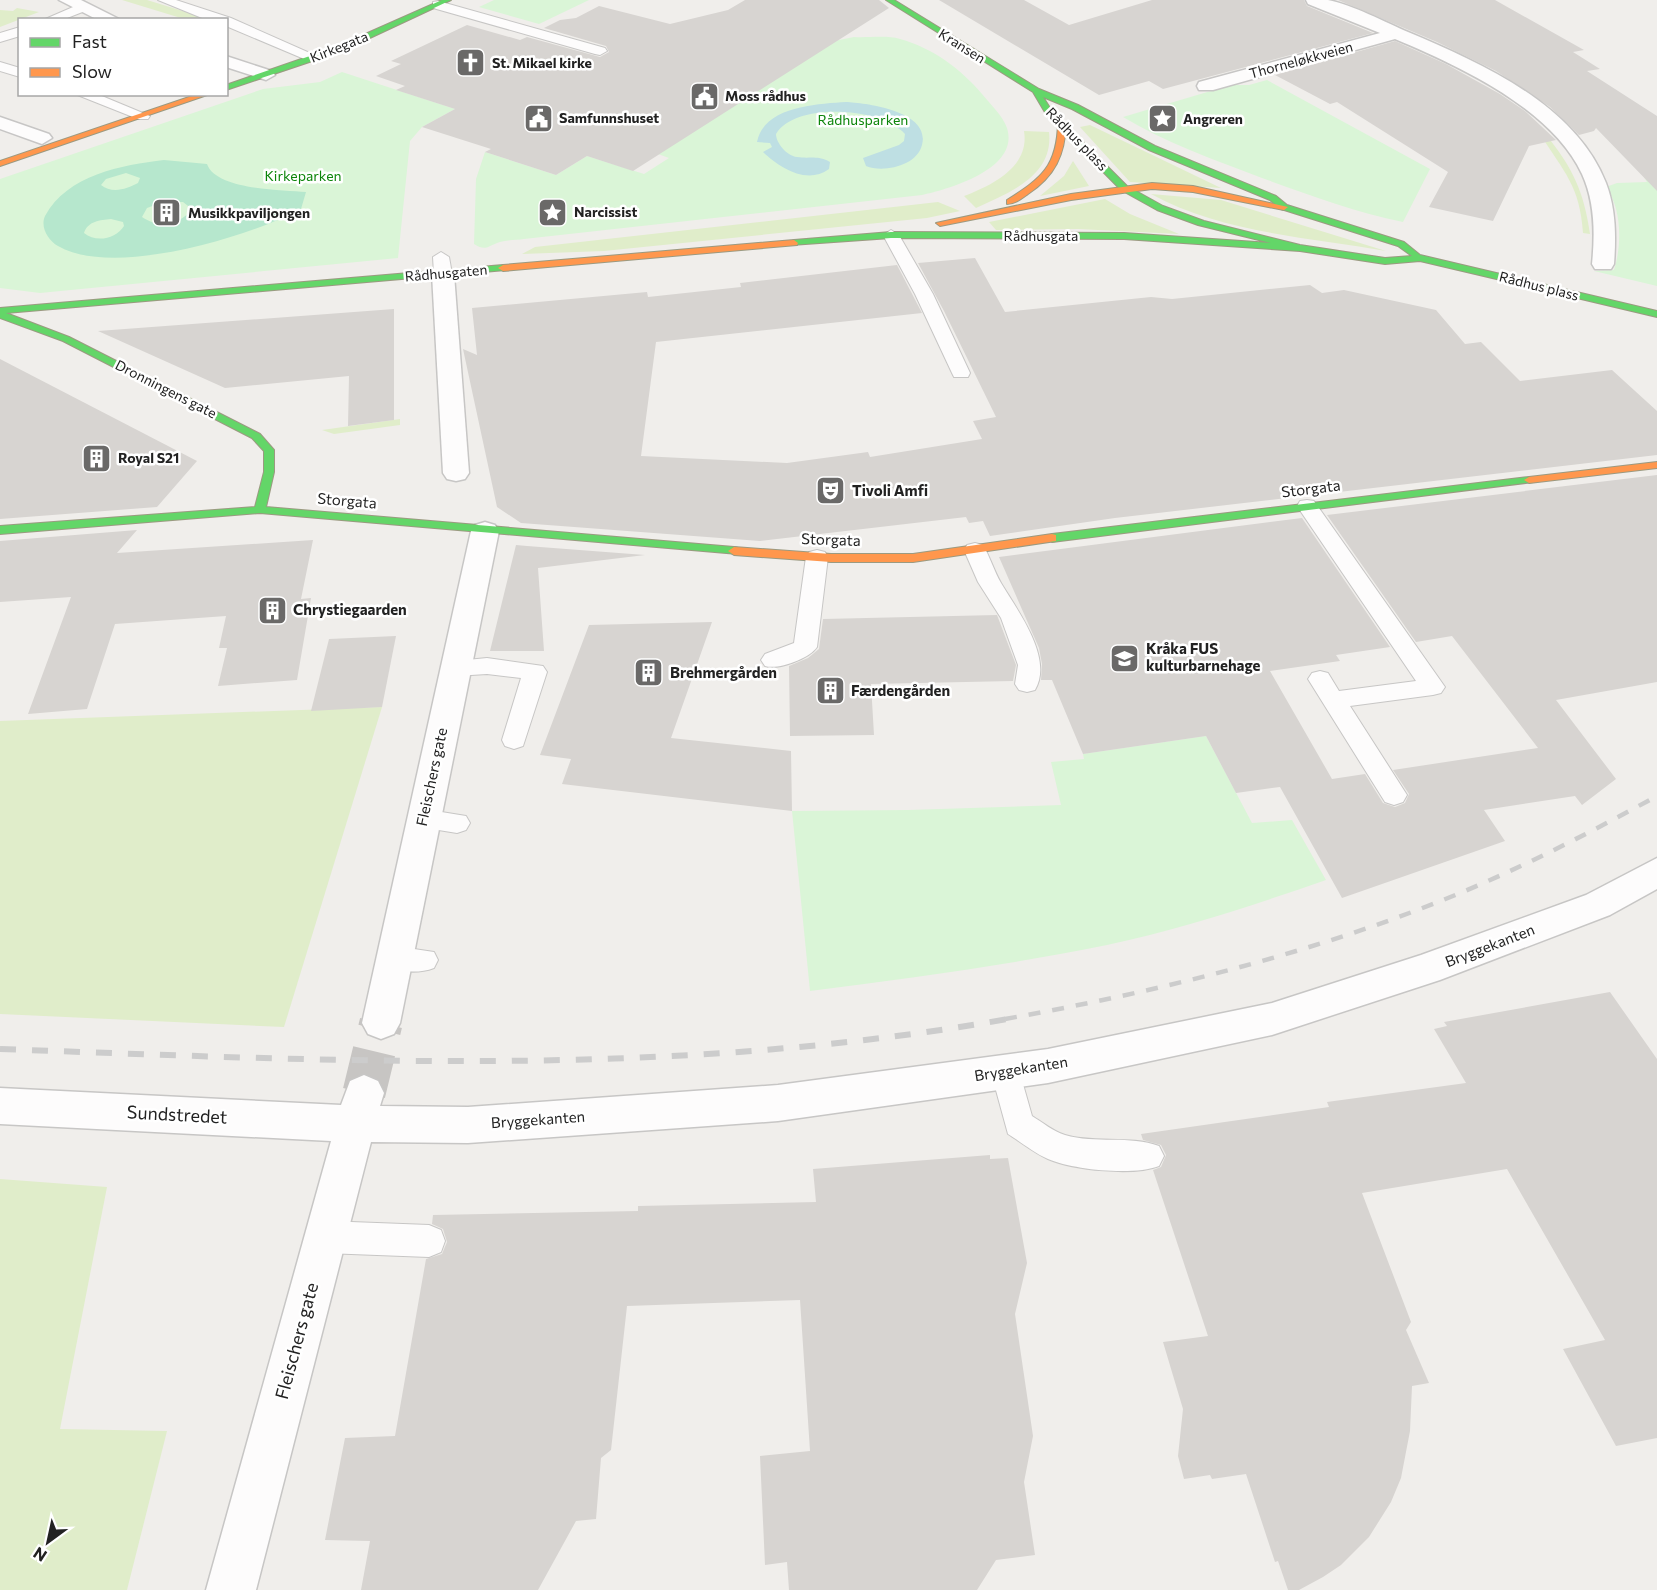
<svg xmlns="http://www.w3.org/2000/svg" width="1657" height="1590" font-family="Commissioner,sans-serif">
<rect width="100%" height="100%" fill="#f0eeeb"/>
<g fill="#e0edca">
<polygon points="122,0 147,0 209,19 184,19"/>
<polygon points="17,8 39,12 0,27 0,10 13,11"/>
<polygon points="1090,125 1221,188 1130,182 1080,127"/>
<path d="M1024,131L1049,132C1054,176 1009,193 976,208L964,196C992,185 1030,167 1024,131Z"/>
<path d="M1540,134L1546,135C1573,168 1584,192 1590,234L1583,233C1580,186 1564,172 1540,134Z"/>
<polygon points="1073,161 1089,186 1040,196 1064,176"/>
<path d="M1151,194L1221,200L1386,251C1307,237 1222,233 1151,194Z"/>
<polygon points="1105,199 1130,214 1179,234 1078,229 996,230 989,222"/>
<polygon points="938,202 960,211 927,218 604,251 522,254 535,247"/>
<polygon points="400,419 400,425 334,434 322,430"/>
<polygon points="382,707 284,1027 0,1014 0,721"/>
<polygon points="0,1179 107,1187 60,1429 167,1431 127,1590 0,1590"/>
</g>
<g fill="#daf5d7">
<polygon points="494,0 589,0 539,24 479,7"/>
<path d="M854,37C868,38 887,35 900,39C933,48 961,69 982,94C990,104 1003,116 1007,128C1020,169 949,189 922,195L524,239C516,240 505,240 497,243C487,247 485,251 474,244L476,179L485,152L556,175L587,156L644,174L669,158L658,154L834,41Z"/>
<polygon points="342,72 455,109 422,127 410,141 398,258 40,293 0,288 0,179 263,89 320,82"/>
<path d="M1267,80L1430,169L1403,222C1355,212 1309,195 1262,178C1215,160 1166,143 1123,117L1231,85H1249Z"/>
<path d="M1641,172H1657V286L1594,271L1614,270C1622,245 1622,209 1606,187L1617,183L1647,182Z"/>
<path d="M1206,736L1252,823L1292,820L1326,880C1254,905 1182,929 1107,945C1009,965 910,978 810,991L792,811L908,810L1061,805L1051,762L1084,759L1083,754Z"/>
</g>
<path fill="#b6e7cd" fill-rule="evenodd" d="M164,160L207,164C216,190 282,190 306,192L301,209C249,237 113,278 58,246C48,240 40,227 45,216C67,175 122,165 164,160ZM126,173L140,178L138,183C127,189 112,194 101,185L106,179ZM163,202H183L192,209C181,225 157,228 142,217L147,208ZM111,219L123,222L124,226C116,239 96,243 84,233C88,221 100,220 111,219Z"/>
<path fill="#bedfe3" d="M846,102C866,103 931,111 922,145C917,166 883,173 866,166L863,158L899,145L904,141L905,134C881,107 795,102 776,134C776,143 787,156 797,157C810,159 817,155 830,162L829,169C807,185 780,168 763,152L772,147L770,143L757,142C764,106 817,104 846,102Z"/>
<g fill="#d7d4d1">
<polygon points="745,0 879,0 889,8 633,171 587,156 556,175 485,152 491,149 422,127 455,109 396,90 405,86 376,76 401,64 391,61 467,25 520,40 527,37 600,57 609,52 606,46 544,28 560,20 576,18 599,6 670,24 728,10"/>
<polygon points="939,0 1024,0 1069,25 1152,0 1304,0 1307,6 1373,33 1163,89 1149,81 1099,95"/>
<polygon points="1338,0 1495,0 1584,50 1573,52 1600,69 1587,71 1657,116 1657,191 1596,128 1594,131 1579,135 1550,107 1496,71 1437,42"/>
<polygon points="1395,41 1446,64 1500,94 1525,111 1556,140 1529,146 1493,221 1429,207 1448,172 1337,102 1330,104 1275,75"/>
<polygon points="975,258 1005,312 1151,297 1172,299 1310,285 1322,293 1344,290 1436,310 1465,344 1481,342 1520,381 1612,370 1657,411 1657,455 1115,518 990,536 983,521 969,523 966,517 760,541 521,523 497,507 463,349 477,355 472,308 647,292 648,297 741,287 740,283 897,265 922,313 656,342 641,456 787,463 868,452 870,457 982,439 973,421 996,417 944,311 918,263"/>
<polygon points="394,309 394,420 348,426 349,376 225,388 98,331"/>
<polygon points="0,359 197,461 157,507 0,519"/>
<polygon points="1657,475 1657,682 1556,700 1616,779 1582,805 1575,796 1484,810 1505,841 1342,898 1280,787 1236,793 1206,736 1083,754 1052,680 1041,680 1042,664 1039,648 999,557 1302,518 1390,647 1336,655 1340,661 1270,671 1332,779 1365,774 1383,803 1395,807 1405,803 1409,794 1393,770 1538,748 1452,636 1416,642 1327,515"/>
<polygon points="137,530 117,553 313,540 301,599 311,598 297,680 218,686 227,648 219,648 226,616 115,624 87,709 28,714 71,597 0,602 0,541"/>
<polygon points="516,545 527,546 645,555 538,568 544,651 490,651"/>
<polygon points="997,615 1016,665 1013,681 871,684 874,735 790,736 789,666 808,658 819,649 823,619"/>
<polygon points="712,622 671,738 791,751 792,811 562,784 571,759 540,755 589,625"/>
<polygon points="396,636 382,707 311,711 329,639"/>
<polygon points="1610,992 1657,1059 1657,1438 1616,1446 1563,1349 1605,1340 1507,1169 1362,1193 1411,1322 1406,1330 1429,1383 1412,1386 1410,1431 1401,1478 1391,1502 1369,1537 1341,1565 1323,1577 1299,1590 1288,1590 1278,1561 1275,1562 1246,1474 1212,1479 1210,1475 1184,1479 1178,1456 1183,1409 1163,1342 1208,1336 1153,1170 1161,1167 1166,1155 1161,1145 1143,1140 1141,1134 1329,1107 1327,1102 1466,1083 1434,1029 1447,1026 1444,1022"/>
<polygon points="990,1155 990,1159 1008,1158 1027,1263 1015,1314 1033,1436 1024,1482 1035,1555 996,1560 977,1590 789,1590 787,1562 765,1565 760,1456 810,1451 800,1300 627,1306 611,1450 601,1458 596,1519 576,1521 538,1590 361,1590 370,1541 325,1540 345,1438 395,1436 426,1259 442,1254 447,1242 443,1229 432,1224 433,1215 638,1211 638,1206 816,1202 813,1169"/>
</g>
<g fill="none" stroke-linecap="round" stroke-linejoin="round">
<polyline stroke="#c7c5c3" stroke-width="43" stroke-dasharray="43 22" stroke-linecap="butt" points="364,1093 381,1023"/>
<defs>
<g id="lane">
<polygon points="158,0 176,0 231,18 321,58 319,61 309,61 226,26 226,20 207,20"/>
<polygon points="438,1 605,48 607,51 600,55 595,54 433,8 433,2"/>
<polygon points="80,4 85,5 85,11 62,20 43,20"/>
<polygon points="20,27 20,36 0,42 0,33"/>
<polygon points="0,62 20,68 20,77 0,71"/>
<polygon points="75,94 97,94 150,116 148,119 138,119"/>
<polygon points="891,230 899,235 933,294 970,373 968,377 954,377 952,373 915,294 883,235"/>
<polygon points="441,252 449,257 452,274 443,279 434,274 433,257"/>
<polygon points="1307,500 1314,501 1445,687 1441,693 1433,695 1350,706 1407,795 1403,802 1394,805 1385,802 1308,679 1312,673 1320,671 1328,673 1339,691 1416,681 1297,506 1300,501"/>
<path d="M975,543L983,545C990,557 994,571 1001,583C1017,610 1054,658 1035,690L1027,692L1019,690L1015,684L1018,665L1001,618L978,582L964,550L967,545Z"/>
<path d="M817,550L825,552L828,557L817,647C809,659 778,670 765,666L761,660L765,654L794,643L806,557L809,552Z"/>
<polygon points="487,658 543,666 547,672 523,746 514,749 505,746 502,740 521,678 487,674 455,676 447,674 443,668 447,662"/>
<polygon points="423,809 466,816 470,823 466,830 457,833 414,826 410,819 414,812"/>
<path d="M394,946L434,952L438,960L434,968C418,974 400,972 384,966L380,958L384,950Z"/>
<path d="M1006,1059L1017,1063L1032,1116C1042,1122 1054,1132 1065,1135C1095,1144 1130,1135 1159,1146L1164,1156L1159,1166C1133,1176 1074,1170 1048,1159C1034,1153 1021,1142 1008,1134L991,1072L995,1063Z"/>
<polygon points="325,1221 429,1225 441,1230 445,1241 441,1252 429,1257 325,1253 313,1248 309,1237 313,1226"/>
</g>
<g id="street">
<polygon points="59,0 81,0 121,20 98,20"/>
<path d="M1306,0C1313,0 1321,0 1328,0C1351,4 1387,23 1408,32C1481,63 1575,104 1606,183C1616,209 1616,237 1614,264L1611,269H1595L1592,264C1595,234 1595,202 1582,174C1551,108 1459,66 1395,39L1213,90H1199L1197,86L1199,82L1380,33L1308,4Z"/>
<polygon points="226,56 272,71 275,75 266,80 226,67"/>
<polygon points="0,117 49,134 52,138 42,144 0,129"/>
<polygon points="443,267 451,269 454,274 469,473 465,479 456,481 447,479 443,473 432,274 435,269"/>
<polygon points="485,522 495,525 499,531 400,1023 394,1034 381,1039 368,1034 362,1023 471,531 475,525"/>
<polygon points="1657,858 1657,889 1610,915 1440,980 1272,1035 1048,1083 778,1121 468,1143 371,1142 256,1590 206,1590 331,1141 0,1124 0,1088 341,1105 350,1081 364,1075 378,1081 384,1093 380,1106 468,1107 778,1085 1048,1049 1272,1003 1421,955 1586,895"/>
</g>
<g id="fast">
<polygon points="442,0 451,0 342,51 226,90 226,85 336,47"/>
<path d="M886,0H894L1039,89L1078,105L1155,146L1276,196L1287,205L1404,242L1420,255L1657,311V317L1420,261L1385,264L1300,251L1124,239L891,238L791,245L790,243L794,240L891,232L1124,233L1271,243L1198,225L1157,210L1121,190L1046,114L1033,92ZM1043,97L1072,109L1149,150L1270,200L1281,209L1398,246L1412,256L1385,258L1300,245L1204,221L1163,206L1127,186L1052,111Z"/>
<polygon points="503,265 508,268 506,270 6,313 69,337 260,434 274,450 274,472 266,507 734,547 738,548 738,554 260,513 0,534 0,526 255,507 264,472 264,451 252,438 63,341 0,318 0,308"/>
<polygon points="1529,477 1534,480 1533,482 1052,542 1046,538 1052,534"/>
</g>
<g id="slow">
<polygon points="198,94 210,94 0,166 0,161"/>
<path d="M1062,121L1066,123C1065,155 1055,176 1028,194C1021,199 1015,204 1007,204V200C1042,178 1057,166 1058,123Z"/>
<polygon points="1152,183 1193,186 1288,207 1284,210 1193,192 1152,189 1071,200 940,226 936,223 1071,194"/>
<polygon points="794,240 798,243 797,245 503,271 498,268 503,265"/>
<polygon points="1657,462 1657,468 1529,483 1524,480 1529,477"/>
<polygon points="1052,534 1056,535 1056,541 913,562 831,562 734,555 728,551 734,547 831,554 913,554"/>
</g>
</defs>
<use href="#lane" stroke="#c7c6c5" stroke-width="2"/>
<use href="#street" stroke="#c7c6c5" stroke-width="3"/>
<use href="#fast" stroke="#9b9a81" stroke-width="2"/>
<use href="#slow" stroke="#9b9a81" stroke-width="2"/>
<use href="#lane" fill="#fdfcfc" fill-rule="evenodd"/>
<use href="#street" fill="#fdfcfc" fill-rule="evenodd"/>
<use href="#fast" fill="#63d668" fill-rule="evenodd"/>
<use href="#slow" fill="#ff974d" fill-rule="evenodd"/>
<path stroke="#ccc" stroke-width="4.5" stroke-dasharray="12 12" stroke-linecap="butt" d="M1005,1019C1145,994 1286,960 1420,909C1502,878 1580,838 1657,796"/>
<path stroke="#ccc" stroke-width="6" stroke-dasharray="16 16" stroke-linecap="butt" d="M0,1049C339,1061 677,1079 1013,1018"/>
</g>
<defs>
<symbol id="church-square" viewBox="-11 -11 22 22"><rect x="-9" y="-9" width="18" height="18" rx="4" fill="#6a6968" stroke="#fff"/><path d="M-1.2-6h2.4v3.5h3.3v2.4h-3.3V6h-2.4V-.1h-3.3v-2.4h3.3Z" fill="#fff"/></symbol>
<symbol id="civic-square" viewBox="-11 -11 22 22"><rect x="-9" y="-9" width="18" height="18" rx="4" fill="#6a6968" stroke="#fff"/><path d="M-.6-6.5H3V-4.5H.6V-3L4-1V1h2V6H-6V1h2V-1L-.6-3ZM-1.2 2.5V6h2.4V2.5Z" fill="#fff"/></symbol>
<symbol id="sight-square" viewBox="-11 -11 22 22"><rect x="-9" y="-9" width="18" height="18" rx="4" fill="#6a6968" stroke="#fff"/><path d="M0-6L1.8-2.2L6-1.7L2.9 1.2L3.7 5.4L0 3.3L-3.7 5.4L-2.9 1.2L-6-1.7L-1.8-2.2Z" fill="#fff"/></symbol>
<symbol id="building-square" viewBox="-11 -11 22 22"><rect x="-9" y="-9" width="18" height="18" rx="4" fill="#6a6968" stroke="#fff"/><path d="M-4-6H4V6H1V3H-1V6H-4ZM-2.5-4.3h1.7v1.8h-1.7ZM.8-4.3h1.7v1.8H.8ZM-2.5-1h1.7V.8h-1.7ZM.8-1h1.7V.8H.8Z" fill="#fff"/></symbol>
<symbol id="theatre-square" viewBox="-11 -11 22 22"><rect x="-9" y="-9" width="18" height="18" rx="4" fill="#6a6968" stroke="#fff"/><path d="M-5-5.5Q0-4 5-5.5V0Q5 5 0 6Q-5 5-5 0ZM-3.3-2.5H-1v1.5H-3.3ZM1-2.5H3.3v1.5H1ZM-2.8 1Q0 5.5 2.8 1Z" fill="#fff"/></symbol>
<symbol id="school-square" viewBox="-11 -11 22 22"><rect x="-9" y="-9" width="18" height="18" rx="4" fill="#6a6968" stroke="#fff"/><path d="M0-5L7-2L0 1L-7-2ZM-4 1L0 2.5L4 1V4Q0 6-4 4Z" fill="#fff"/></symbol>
</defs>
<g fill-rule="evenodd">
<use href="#church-square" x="454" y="46" width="33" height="33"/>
<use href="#civic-square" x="688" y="80" width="33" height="33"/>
<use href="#civic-square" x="522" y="102" width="33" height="33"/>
<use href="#sight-square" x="1146" y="102" width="33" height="33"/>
<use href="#sight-square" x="536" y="196" width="33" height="33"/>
<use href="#building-square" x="150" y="196" width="33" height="33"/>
<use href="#building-square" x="80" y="442" width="33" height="33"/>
<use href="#theatre-square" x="814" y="474" width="33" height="33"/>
<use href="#building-square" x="256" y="594" width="33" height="33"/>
<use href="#school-square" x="1108" y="642" width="33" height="33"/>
<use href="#building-square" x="632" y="656" width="33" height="33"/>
<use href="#building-square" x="814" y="674" width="33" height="33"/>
</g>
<g text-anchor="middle" stroke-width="5" stroke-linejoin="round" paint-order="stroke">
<g font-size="14" fill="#222" stroke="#fff">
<text transform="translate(962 46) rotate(32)" y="5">Kransen</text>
<text transform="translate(339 47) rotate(-22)" y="5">Kirkegata</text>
<text transform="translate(1301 60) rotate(-15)" y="5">Thorneløkkveien</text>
<text transform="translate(1077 139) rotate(46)" y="5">Rådhus plass</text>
<text x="1041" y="241">Rådhusgata</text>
<text transform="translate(446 273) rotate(-5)" y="5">Rådhusgaten</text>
<text transform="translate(1539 286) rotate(14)" y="5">Rådhus plass</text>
<text transform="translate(166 389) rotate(27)" y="5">Dronningens gate</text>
</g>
<g font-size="14" font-weight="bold" fill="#222" stroke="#fff" text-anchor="start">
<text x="492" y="68">St. Mikael kirke</text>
<text x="725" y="101">Moss rådhus</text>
<text x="559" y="123">Samfunnshuset</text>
<text x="1183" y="124">Angreren</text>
<text x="574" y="217">Narcissist</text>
<text x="188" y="218">Musikkpaviljongen</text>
<text x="118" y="463">Royal S21</text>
</g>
<g font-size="14" fill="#0c850a" stroke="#fff">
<text x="863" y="125">Rådhusparken</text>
<text x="303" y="181">Kirkeparken</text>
</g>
<g font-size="15" fill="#222" stroke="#fff">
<text transform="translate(1311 489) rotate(-7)" y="5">Storgata</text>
<text transform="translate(347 501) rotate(5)" y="5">Storgata</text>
<text transform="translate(831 540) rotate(2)" y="5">Storgata</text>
<text transform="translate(432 777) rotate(-78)" y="5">Fleischers gate</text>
<text transform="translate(1490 946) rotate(-21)" y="5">Bryggekanten</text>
<text transform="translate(1021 1069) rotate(-9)" y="5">Bryggekanten</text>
<text transform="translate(538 1120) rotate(-4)" y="5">Bryggekanten</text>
</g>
<g font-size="15" font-weight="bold" fill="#222" stroke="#fff" text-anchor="start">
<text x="852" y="496">Tivoli Amfi</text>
<text x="293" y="615">Chrystiegaarden</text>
<text x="1146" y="654">Kråka FUS<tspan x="1146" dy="17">kulturbarnehage</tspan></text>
<text x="670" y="678">Brehmergården</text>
<text x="851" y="696">Færdengården</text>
</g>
<g font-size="18" fill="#222" stroke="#fff">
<text transform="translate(177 1115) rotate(3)" y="6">Sundstredet</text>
<text transform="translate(297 1341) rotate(-75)" y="6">Fleischers gate</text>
</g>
</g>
<rect x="18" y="18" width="210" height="78" fill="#ffffff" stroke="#a7a7a7" stroke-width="1.5"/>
<rect x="30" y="38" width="30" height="9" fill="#63d668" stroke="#a7a7a7" stroke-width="1.5"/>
<text x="72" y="48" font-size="18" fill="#222222">Fast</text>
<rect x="30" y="68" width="30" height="9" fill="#ff974d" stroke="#a7a7a7" stroke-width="1.5"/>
<text x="72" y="78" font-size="18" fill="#222222">Slow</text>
<g transform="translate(48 1542) rotate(213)" stroke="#ffffff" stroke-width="4.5" paint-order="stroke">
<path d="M0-4.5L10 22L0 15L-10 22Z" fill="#222222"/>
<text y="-9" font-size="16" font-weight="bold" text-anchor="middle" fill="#222222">N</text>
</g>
</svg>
